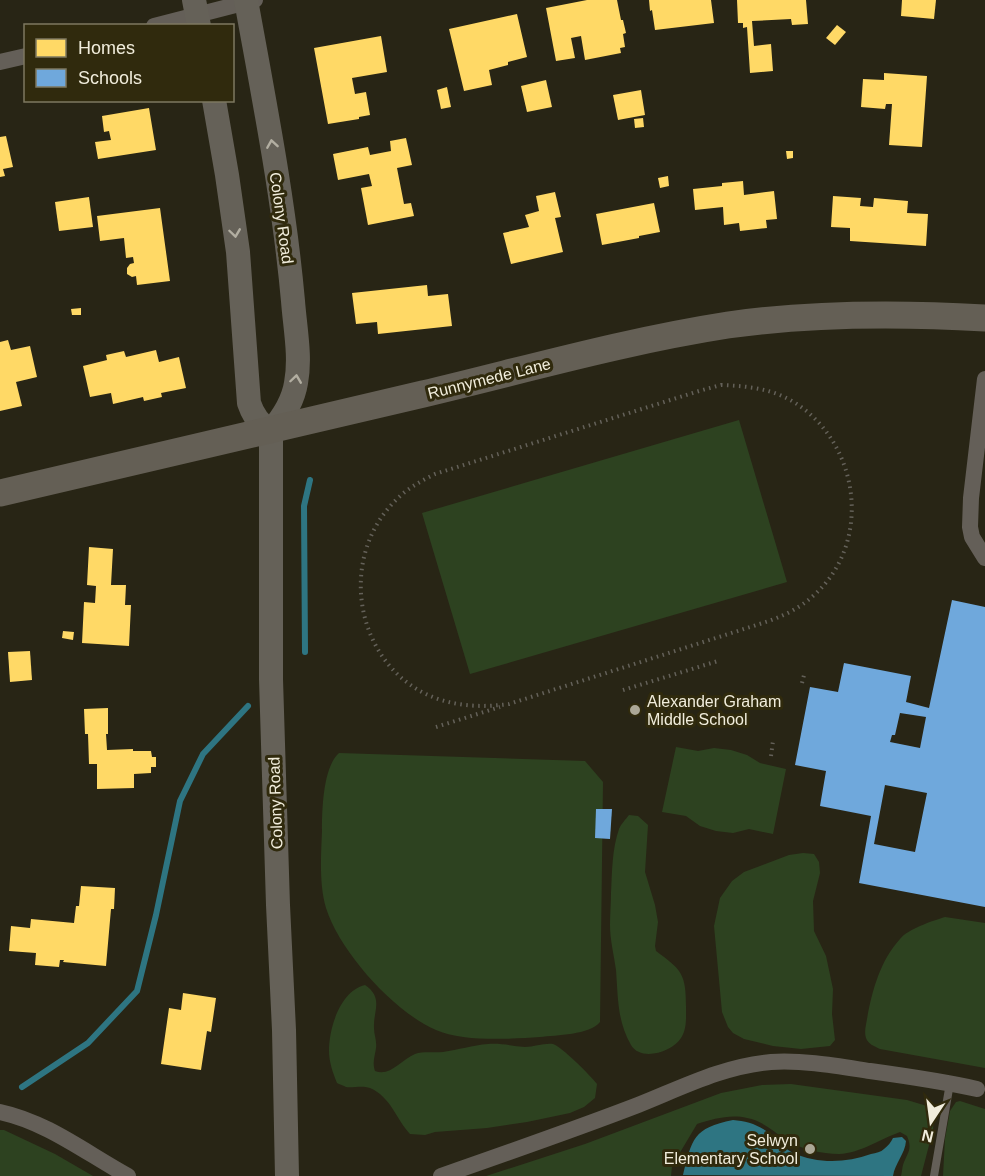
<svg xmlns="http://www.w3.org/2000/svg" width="985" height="1176" font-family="Arial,sans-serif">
<rect width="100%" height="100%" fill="#282515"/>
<g fill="#2d4220">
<polygon points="739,420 787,582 470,674 422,513"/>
<polygon points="676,747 698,751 714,748 731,750 747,755 760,763 786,769 773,834 749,829 733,833 716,831 700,826 686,816 662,812"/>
<path d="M339,753L585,761L603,782L600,1022C590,1035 556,1035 540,1037C511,1039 462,1042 436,1030C394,1012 340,952 326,908C319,884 321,856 322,831C322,810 323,767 339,753Z"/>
<path d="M629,815L638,816L648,825L645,872L655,905L658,922L655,946L656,951C682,970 686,974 686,1007C686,1017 687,1029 681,1038C672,1052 641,1062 631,1045C617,1021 618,996 616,970C614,955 610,940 610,925C610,914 611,903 611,893C612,872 612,849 619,829C621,824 626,819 629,815Z"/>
<polygon points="803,853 814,854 819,862 820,873 813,901 814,931 826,956 833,989 832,1014 835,1040 830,1046 801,1049 773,1046 744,1039 733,1033 728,1027 722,1012 714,926 720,898 732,881 744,872 789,855"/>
<path d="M945,917L985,923V1068L880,1049C874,1046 868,1044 866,1038C864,1032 866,1025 867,1019C872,991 880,961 900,939C908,929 932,921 945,917Z"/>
<path d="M365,985C384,998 373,1011 374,1028C374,1035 377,1041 376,1048C375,1056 372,1062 375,1071C390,1077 401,1060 415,1054C423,1051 434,1053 443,1052C458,1050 473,1045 488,1044C501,1043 513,1046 525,1047C534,1047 544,1043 553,1044C561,1046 591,1076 597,1084L595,1098L584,1107L570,1113L527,1122L487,1128L435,1132L425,1135L410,1134C396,1119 391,1097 370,1088C362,1085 353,1088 346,1087C344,1086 339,1084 337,1083C333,1073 329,1062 329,1051C329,1028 340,991 365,985Z"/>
<path d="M791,1084L907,1100L927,1106L934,1114L933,1130L921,1176H901C902,1172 902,1169 903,1165C907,1153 913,1150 907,1136L900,1132C880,1139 861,1153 839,1154C822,1154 801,1149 786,1140C773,1131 763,1121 747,1118C730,1114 713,1119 697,1124L672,1166L671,1176H486L585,1144L721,1093L762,1085Z"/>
<polygon points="960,1101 985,1109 985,1176 943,1176 945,1139 950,1111 956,1102"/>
<polygon points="0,1130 4,1130 55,1154 93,1176 0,1176"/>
</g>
<path fill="#2e7582" d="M733,1120C747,1121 760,1125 771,1135C778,1142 784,1148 793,1153C818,1164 846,1163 871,1154C876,1153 881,1152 884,1149C888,1146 891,1142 893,1138L902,1137L906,1141C905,1154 895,1163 893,1176L683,1175C692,1139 693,1128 733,1120Z"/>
<g fill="#ffd966">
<polygon points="587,0 617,0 621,20 623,20 626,33 623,34 625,47 620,48 621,53 585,60 581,36 571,38 575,58 556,61 546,8"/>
<polygon points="649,0 711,0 714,23 655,30 652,10 650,11"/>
<polygon points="737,0 806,0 808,24 792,25 791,19 752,21 754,46 771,44 773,71 750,73 747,27 743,28 743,23 738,23"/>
<polygon points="902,0 936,0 934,19 901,16"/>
<polygon points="517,14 527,57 508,62 508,65 489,70 492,85 464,91 449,29"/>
<polygon points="837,25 846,32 835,45 826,38"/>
<polygon points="381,36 387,72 352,78 355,94 366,92 370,115 359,117 359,119 328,124 314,48"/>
<polygon points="884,73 927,76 922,147 889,145 892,104 886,104 885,109 861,107 863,79 884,80"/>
<polygon points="546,80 552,107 527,112 521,86"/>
<polygon points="447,87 451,107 441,109 437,90"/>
<polygon points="641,90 645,115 618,120 613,95"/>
<polygon points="149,108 156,150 98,159 95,142 111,140 109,131 104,132 102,116"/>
<polygon points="643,118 644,127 635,128 634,119"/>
<polygon points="6,136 13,167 3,169 5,176 0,177 0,137"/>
<polygon points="406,138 412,165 397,168 404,204 411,203 414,216 368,225 361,188 372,186 369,174 338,180 333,154 368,147 370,155 391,151 390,141"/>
<polygon points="786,151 793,151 793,158 787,159"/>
<polygon points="668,176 669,186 660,188 658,178"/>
<polygon points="743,181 744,195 774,191 777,219 766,220 767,228 740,231 739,223 724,225 723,207 695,210 693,189 722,186 722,183"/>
<polygon points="555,192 561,217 555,218 563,252 511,264 503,233 529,227 525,215 539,211 536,196"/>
<polygon points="833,196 861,198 860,206 873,207 874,198 908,201 907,213 928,214 926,246 850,241 850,228 831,227"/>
<polygon points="89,197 93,227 59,231 55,202"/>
<polygon points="654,203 660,232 639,236 639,238 602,245 596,214"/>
<polygon points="160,208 170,281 137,285 136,276 132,277 127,274 127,268 130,264 134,263 133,257 126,258 124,238 100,241 97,216"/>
<polygon points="427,285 428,296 448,294 452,326 378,334 377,322 356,324 352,293"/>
<polygon points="81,308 81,315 72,315 71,309"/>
<polygon points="8,340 11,350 30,346 37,377 16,382 22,406 0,411 0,342"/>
<polygon points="156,350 159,362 179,357 186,388 161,393 162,397 144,401 143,397 113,404 111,393 90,397 83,366 107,360 106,355 124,351 126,357"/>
<polygon points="89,547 113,549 111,585 126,585 125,605 131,605 129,646 82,643 84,602 95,603 96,586 87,585"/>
<polygon points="63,631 74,632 73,640 62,638"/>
<polygon points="30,651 32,680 10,682 8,652"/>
<polygon points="108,708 108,734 106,734 107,750 133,749 133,751 151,751 152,757 156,757 156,767 151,767 151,773 134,774 134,788 97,789 97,764 89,764 88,734 85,734 84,709"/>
<polygon points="81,886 115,888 114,909 111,909 106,966 63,962 64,960 60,960 59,967 35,965 36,953 9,951 11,926 30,928 31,919 74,923 76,906 79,906"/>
<polygon points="183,993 216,998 211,1032 207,1031 201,1070 161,1064 169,1008 181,1010"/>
</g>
<g fill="#6fa8dc" fill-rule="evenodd">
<path d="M952,600L985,607V907L859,883L871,816L820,806L826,771L795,765L810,687L838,692L844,663L911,676L906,702L929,708ZM900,713L926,717L920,748L890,742L892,735H895ZM885,785L927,793L915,852L874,844Z"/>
<polygon points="596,809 612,809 610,839 595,838"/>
</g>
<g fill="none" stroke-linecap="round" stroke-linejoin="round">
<g stroke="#2e7582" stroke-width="6">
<polyline points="305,652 304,506 310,480"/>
<polyline points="22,1087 88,1043 137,991 156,915 180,801 203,754 248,706"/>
</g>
<g stroke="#646159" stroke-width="4" stroke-dasharray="1.5 4.5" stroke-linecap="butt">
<path d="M721,385C745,386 770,388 792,401C860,441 874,543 813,596C800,608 785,615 769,621L509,704C486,707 464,707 441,700C356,673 334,559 397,499C408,488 421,481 435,474L699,391Z"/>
<polyline points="802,683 804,675"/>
<polyline points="623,690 718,661"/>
<polyline points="436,727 500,707"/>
<polyline points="771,756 773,741"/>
</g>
<polyline stroke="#645f58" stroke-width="8" points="934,1176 950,1083"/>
<g stroke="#645f58" stroke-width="16">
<polyline points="154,26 255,0"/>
<polyline points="0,62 26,56"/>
<polyline points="985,379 971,498 970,527 972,537 985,558"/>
<path d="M0,1112C47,1122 86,1153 128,1176"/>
<path d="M441,1176C507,1153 573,1130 638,1105C681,1088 723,1066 771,1062C804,1060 837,1066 870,1071C906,1076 942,1081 977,1089"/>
</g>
<g stroke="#656158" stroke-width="24">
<polyline points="194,0 199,26"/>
<path d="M246,0C264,100 284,200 293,301C295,328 301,357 296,383C293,402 283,417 271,431V679L278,905L284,1030L287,1176"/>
<path d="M214,100L227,175L238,252L249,403C253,415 259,425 271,431"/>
</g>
<path stroke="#645f55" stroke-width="27" d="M0,493C141,461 282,428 423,394C524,370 625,341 728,325C813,313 900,313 985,318"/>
</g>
<defs><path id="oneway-chevron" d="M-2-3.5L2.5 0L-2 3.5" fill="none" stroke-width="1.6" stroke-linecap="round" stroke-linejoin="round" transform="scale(1.5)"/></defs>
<g stroke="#b2aea1">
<use href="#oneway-chevron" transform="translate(272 144) rotate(-99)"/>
<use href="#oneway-chevron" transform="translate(235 233) rotate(82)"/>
<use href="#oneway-chevron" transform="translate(296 379) rotate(-82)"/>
</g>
<g fill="#aba796" stroke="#302a0d" stroke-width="2">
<circle cx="635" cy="710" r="6"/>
<circle cx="810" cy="1149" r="6"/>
</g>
<g text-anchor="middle" stroke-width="6" stroke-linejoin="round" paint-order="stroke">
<g font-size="16" fill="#f1eddc" stroke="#302a0d">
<text transform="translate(282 218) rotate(82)" y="6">Colony Road</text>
<text transform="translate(489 378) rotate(-14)" y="6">Runnymede Lane</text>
<text transform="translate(275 803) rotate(-92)" y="6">Colony Road</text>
</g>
<g font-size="16" fill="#f1eddc" stroke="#302a0d" text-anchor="start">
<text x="647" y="707">Alexander Graham<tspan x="647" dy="18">Middle School</tspan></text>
<text x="798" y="1146" text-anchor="end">Selwyn<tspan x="798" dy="18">Elementary School</tspan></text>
</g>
</g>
<rect x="24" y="24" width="210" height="78" fill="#302a0d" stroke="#7d7860" stroke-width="1.5"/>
<rect x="36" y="39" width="30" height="18" fill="#ffd966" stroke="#7d7860" stroke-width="1.5"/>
<text x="78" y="54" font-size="18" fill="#f1eddc">Homes</text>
<rect x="36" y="69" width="30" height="18" fill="#6fa8dc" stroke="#7d7860" stroke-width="1.5"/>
<text x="78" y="84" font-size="18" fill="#f1eddc">Schools</text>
<g transform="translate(931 1122) rotate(193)" stroke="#302a0d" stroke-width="4.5" paint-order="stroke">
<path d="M0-4.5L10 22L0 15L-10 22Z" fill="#f1eddc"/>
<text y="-9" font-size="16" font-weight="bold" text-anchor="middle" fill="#f1eddc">N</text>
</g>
</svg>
